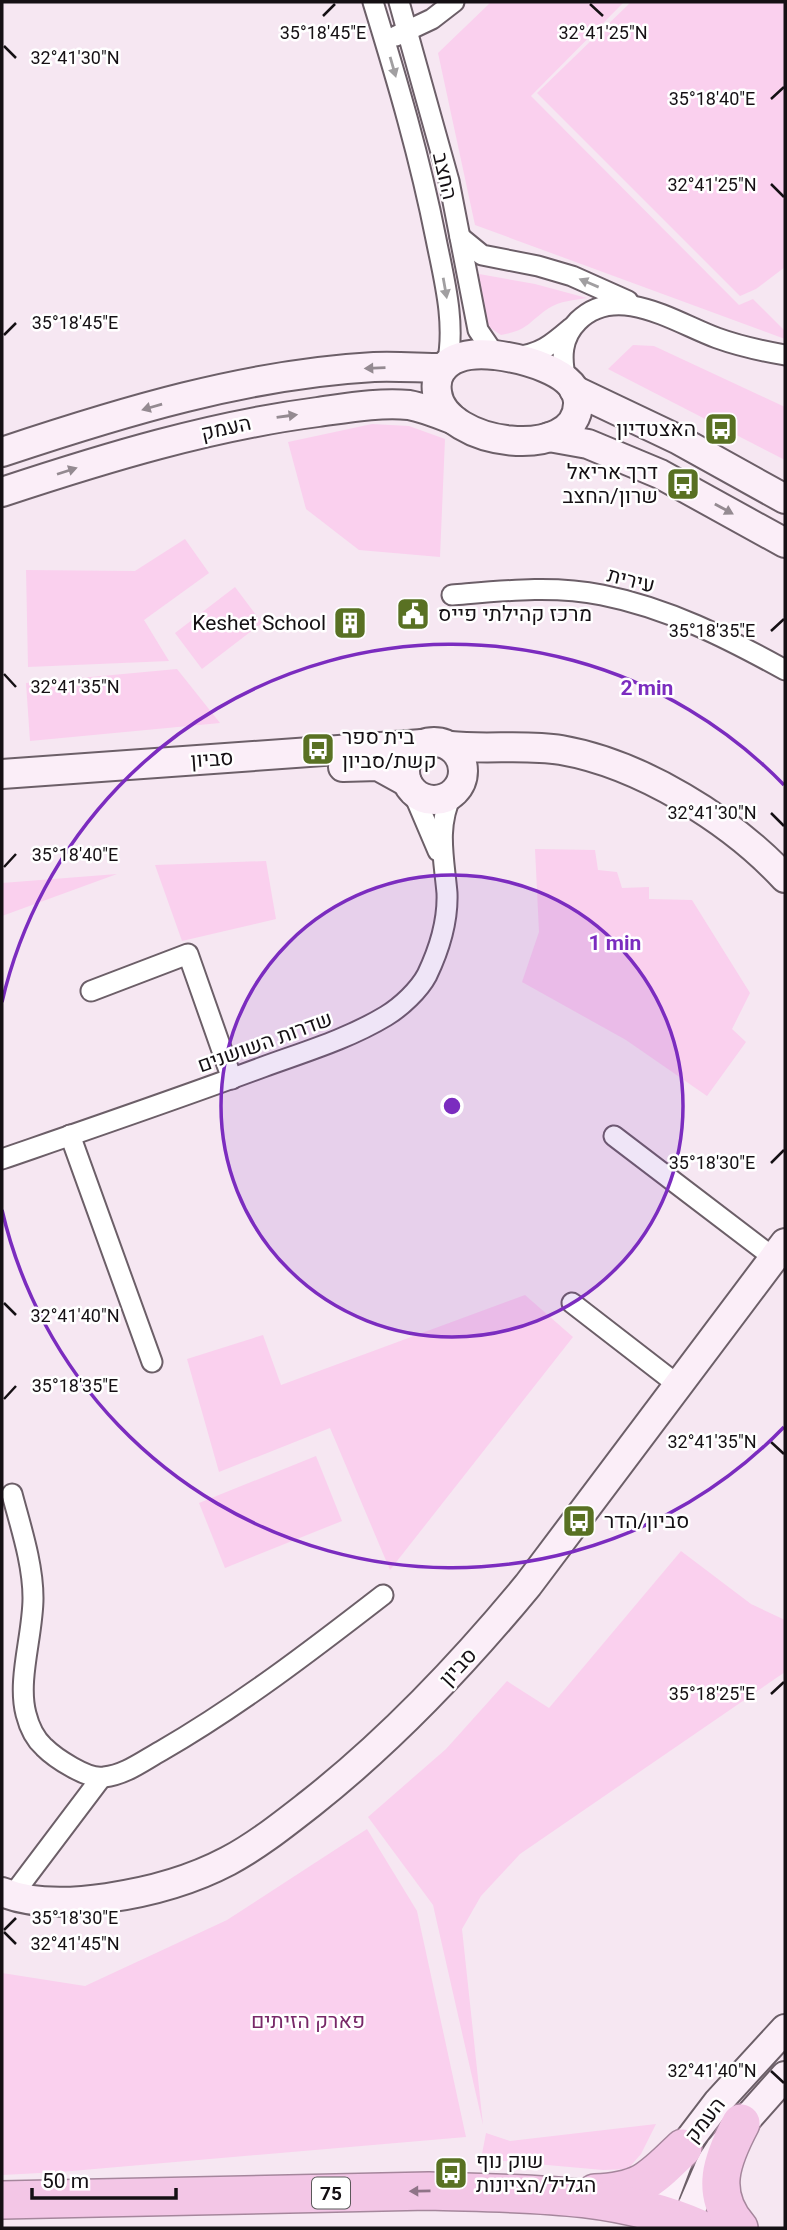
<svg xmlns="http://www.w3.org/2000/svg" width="787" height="2230" font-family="Roboto,Heebo,sans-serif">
<rect width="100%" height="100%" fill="#f6e7f2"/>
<g fill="#fad0ee">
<polygon points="491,2 624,2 531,96 739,305 753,299 785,331 785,339 475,225 438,53"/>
<polygon points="631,2 785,2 785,267 756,289 740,296 537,93"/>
<path d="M479,274L535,284L587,298C574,300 560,301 549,308C528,322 529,330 501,335L486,325Z"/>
<polygon points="633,345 654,346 785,407 785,460 608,369"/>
<polygon points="372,424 409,426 445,439 440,557 359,550 306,509 288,442"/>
<polygon points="185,539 209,573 144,620 169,661 28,667 26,570 135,571"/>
<polygon points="235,587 262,623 202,669 175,633"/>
<polygon points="177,669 220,723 30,741 26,683"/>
<polygon points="535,849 595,850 598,870 617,872 622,888 649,887 649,899 692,900 750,993 732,1029 746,1042 707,1096 626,1040 522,982 539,932"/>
<polygon points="266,861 276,919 182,941 155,865"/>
<polygon points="117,874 2,916 2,883"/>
<polygon points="525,1295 573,1337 390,1570 330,1428 219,1472 187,1359 263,1335 281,1385"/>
<polygon points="316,1456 342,1521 225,1568 199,1503"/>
<polygon points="681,1551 751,1604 785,1620 785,1672 520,1854 481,1896 462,1929 483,2125 433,1905 368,1817 446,1749 507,1681 549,1708"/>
<polygon points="367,1829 417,1911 466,2137 60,2172 2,2175 2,1973 85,1986 227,1920"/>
<polygon points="656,2124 641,2154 628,2169 603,2170 481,2159 486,2133 510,2141"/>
</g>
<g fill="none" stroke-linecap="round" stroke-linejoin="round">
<defs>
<g id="street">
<path d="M373,2C397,80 420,158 436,239C444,279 456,323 447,365"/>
<polyline points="399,2 449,181 478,330 495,355"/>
<polyline points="396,36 432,19 454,2"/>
<polyline points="460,237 482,255 538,266 572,276 628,301"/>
<path d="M515,357C541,354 551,345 571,328"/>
<path d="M566,380C561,358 561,338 578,321C617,282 676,323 717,338C739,346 762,351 785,355"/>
<path d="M452,595C501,591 553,585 602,595C668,608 727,638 785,670"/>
<polyline points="412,790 438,851"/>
<polyline points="91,991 188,954 232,1079"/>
<polyline points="70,1135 152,1362"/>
<polyline points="614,1136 774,1258"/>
<path d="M2,1159C89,1129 177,1099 263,1067C304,1052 348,1039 386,1016C401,1007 419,990 427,975C439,950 448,920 447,893C444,858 436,827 452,794"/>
<polyline points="572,1303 678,1385"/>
<path d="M12,1494C21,1528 33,1564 33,1598C33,1635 17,1680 26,1714C29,1726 34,1738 44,1747C55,1758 88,1780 104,1777C125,1775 143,1761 161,1751C239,1706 312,1650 383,1595"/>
<polyline points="12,1896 101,1778"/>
</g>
<g id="secondary">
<path d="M495,355C518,358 577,370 578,402C580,463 443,447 437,392C436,385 437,377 441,371C452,354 476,353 495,355Z"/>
<polyline points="574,390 677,439 785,499"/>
<polyline points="549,437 588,444 660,474 785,543"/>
<path d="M2,452C122,412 247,374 374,367C397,366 421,368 443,368"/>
<path d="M2,492C105,458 210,426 318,412C347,408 380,402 409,405C425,408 439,414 454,420"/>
<circle cx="434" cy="771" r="29"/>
<path d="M450,746C487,750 525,744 561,750C641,764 731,820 785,878"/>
<polyline points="343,767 378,766 407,782"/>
<polyline points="2,774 422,744"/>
<path d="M2,1892C33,1905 73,1903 107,1898C149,1892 190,1881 228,1861C258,1845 284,1824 311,1803C392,1739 462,1665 528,1585L785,1243"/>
<polyline points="660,2228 658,2214 683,2148 718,2102 785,2029"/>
<polyline points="683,2228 711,2163 720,2149 785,2076"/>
</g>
<g id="highway">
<path d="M595,2193C642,2191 651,2179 683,2148"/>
<path d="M2,2200L429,2191C518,2194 615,2191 698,2228"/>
<path d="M739,2228C708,2193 722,2159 741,2123"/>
</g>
</defs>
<use href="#street" stroke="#6c5f68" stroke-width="23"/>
<use href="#secondary" stroke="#6c5f68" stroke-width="32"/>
<use href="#highway" stroke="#a5869c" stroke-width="40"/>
<use href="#street" stroke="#fff" stroke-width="19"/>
<use href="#secondary" stroke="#fbeef8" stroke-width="28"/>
<use href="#highway" stroke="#f3c6e6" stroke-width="37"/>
</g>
<defs><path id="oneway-solid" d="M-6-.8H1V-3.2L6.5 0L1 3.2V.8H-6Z" transform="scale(1.75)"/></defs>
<g fill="#a19fa1">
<use href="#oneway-solid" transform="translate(393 67) rotate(74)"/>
<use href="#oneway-solid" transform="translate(589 283) rotate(-157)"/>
<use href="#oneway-solid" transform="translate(445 288) rotate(80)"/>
</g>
<g fill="#948a91">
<use href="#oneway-solid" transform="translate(375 368) rotate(178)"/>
<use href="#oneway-solid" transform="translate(152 407) rotate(164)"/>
<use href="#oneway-solid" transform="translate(287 416) rotate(-8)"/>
<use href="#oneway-solid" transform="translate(67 471) rotate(-18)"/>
<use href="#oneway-solid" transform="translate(724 509) rotate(29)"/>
</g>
<use fill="#8f7488" href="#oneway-solid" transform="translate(420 2191) rotate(179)"/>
<path fill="none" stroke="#151014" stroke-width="2.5" d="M590,4L603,16M323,16L335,4M4,46L16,58M771,99L784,87M771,184L784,197M4,335L16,323M771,631L784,619M4,674L16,687M771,813L784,826M4,867L16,854M771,1163L784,1150M4,1303L16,1315M4,1399L16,1386M771,1442L784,1454M771,1694L784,1682M4,1930L16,1918M4,1932L16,1944M771,2071L784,2083"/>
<circle cx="452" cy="1106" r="231" fill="#7b2cbf" fill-opacity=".12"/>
<g fill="none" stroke="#7b2cbf" stroke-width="3.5">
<circle cx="452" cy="1106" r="231"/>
<path d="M784 1427A462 462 0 0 1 2 1210M2 1002A462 462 0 0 1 784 785"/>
</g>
<defs>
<symbol id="bus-square" viewBox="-11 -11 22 22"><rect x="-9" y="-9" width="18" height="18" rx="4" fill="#597123" stroke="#fff"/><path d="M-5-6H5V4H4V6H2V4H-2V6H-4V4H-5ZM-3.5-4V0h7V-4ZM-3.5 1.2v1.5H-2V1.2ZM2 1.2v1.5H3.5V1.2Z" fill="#fff"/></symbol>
<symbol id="civic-square" viewBox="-11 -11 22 22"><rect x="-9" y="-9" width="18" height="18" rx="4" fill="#597123" stroke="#fff"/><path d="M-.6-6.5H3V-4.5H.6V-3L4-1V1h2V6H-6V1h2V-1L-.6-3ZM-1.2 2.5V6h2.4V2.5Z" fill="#fff"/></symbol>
<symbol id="building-square" viewBox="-11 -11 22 22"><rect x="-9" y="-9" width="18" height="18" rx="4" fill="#597123" stroke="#fff"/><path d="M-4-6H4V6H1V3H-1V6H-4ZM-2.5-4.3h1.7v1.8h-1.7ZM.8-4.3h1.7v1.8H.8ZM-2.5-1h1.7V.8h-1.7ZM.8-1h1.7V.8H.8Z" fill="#fff"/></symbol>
</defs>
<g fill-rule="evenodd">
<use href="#bus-square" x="702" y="410" width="38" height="38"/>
<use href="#bus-square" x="664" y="465" width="38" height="38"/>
<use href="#civic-square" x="394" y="595" width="38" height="38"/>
<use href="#building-square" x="331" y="604" width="38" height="38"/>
<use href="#bus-square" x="299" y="730" width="38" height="38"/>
<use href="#bus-square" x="560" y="1502" width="38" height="38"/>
<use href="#bus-square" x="432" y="2154" width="38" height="38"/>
</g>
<g text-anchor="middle" stroke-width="5" stroke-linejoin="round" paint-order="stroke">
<rect fill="#fff" stroke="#5b585a" stroke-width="2" x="312" y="2177.5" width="38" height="31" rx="5"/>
<g font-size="19" font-weight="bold" fill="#151014">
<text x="331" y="2200">75</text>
</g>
<g font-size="21" fill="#151014" stroke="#fff">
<text transform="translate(445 176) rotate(77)" y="7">החצב</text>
<text transform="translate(226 428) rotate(-13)" y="7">העמק</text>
<text transform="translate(631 580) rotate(14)" y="7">עירית</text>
<text transform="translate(212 759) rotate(-4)" y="7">סביון</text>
<text transform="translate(265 1042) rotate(-20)" y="7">שדרות השושנים</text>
<text transform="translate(458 1667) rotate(-47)" y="7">סביון</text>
<text transform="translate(705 2120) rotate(-52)" y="7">העמק</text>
</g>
<g font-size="21" fill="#151014" stroke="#fff" text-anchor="start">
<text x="696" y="436" text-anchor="end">האצטדיון</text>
<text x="658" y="479" text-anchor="end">דרך אריאל<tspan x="658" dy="24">שרון/החצב</tspan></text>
<text x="438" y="621">מרכז קהילתי פייס</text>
<text x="326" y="630" text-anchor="end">Keshet School</text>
<text x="342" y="744">בית ספר<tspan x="342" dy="24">קשת/סביון</tspan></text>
<text x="604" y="1528">סביון/הדר</text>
<text x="476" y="2168">שוק נוף<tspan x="476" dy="24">הגליל/הציונות</tspan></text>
</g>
<g font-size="21" fill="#782868" stroke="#fff">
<text x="308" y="2028">פארק הזיתים</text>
</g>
</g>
<g font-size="18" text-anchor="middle" fill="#151014" stroke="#fff" stroke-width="5" stroke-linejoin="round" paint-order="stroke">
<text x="603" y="39">32°41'25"N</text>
<text x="323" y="39">35°18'45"E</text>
<text x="75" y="64">32°41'30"N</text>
<text x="712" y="105">35°18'40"E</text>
<text x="712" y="191">32°41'25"N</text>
<text x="75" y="329">35°18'45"E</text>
<text x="712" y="637">35°18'35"E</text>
<text x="75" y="693">32°41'35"N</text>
<text x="712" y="819">32°41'30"N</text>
<text x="75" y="861">35°18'40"E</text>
<text x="712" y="1169">35°18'30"E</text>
<text x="75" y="1322">32°41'40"N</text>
<text x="75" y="1392">35°18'35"E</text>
<text x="712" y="1448">32°41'35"N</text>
<text x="712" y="1700">35°18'25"E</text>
<text x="75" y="1924">35°18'30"E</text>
<text x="75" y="1950">32°41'45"N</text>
<text x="712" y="2077">32°41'40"N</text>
</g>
<circle cx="452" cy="1106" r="10" fill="#7b2cbf" stroke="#fff" stroke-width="3.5"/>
<g font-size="21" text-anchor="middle" font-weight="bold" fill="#7b2cbf" stroke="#fff" stroke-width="5" stroke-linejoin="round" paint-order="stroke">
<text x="647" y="695">2 min</text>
<text x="615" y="950">1 min</text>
</g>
<rect width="787" height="2230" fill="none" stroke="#151014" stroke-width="7"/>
<path d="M32 2188v10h144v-10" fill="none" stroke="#151014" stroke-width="3.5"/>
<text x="42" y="2188" font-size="21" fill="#151014" stroke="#ffffff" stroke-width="5" paint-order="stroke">50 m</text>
</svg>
